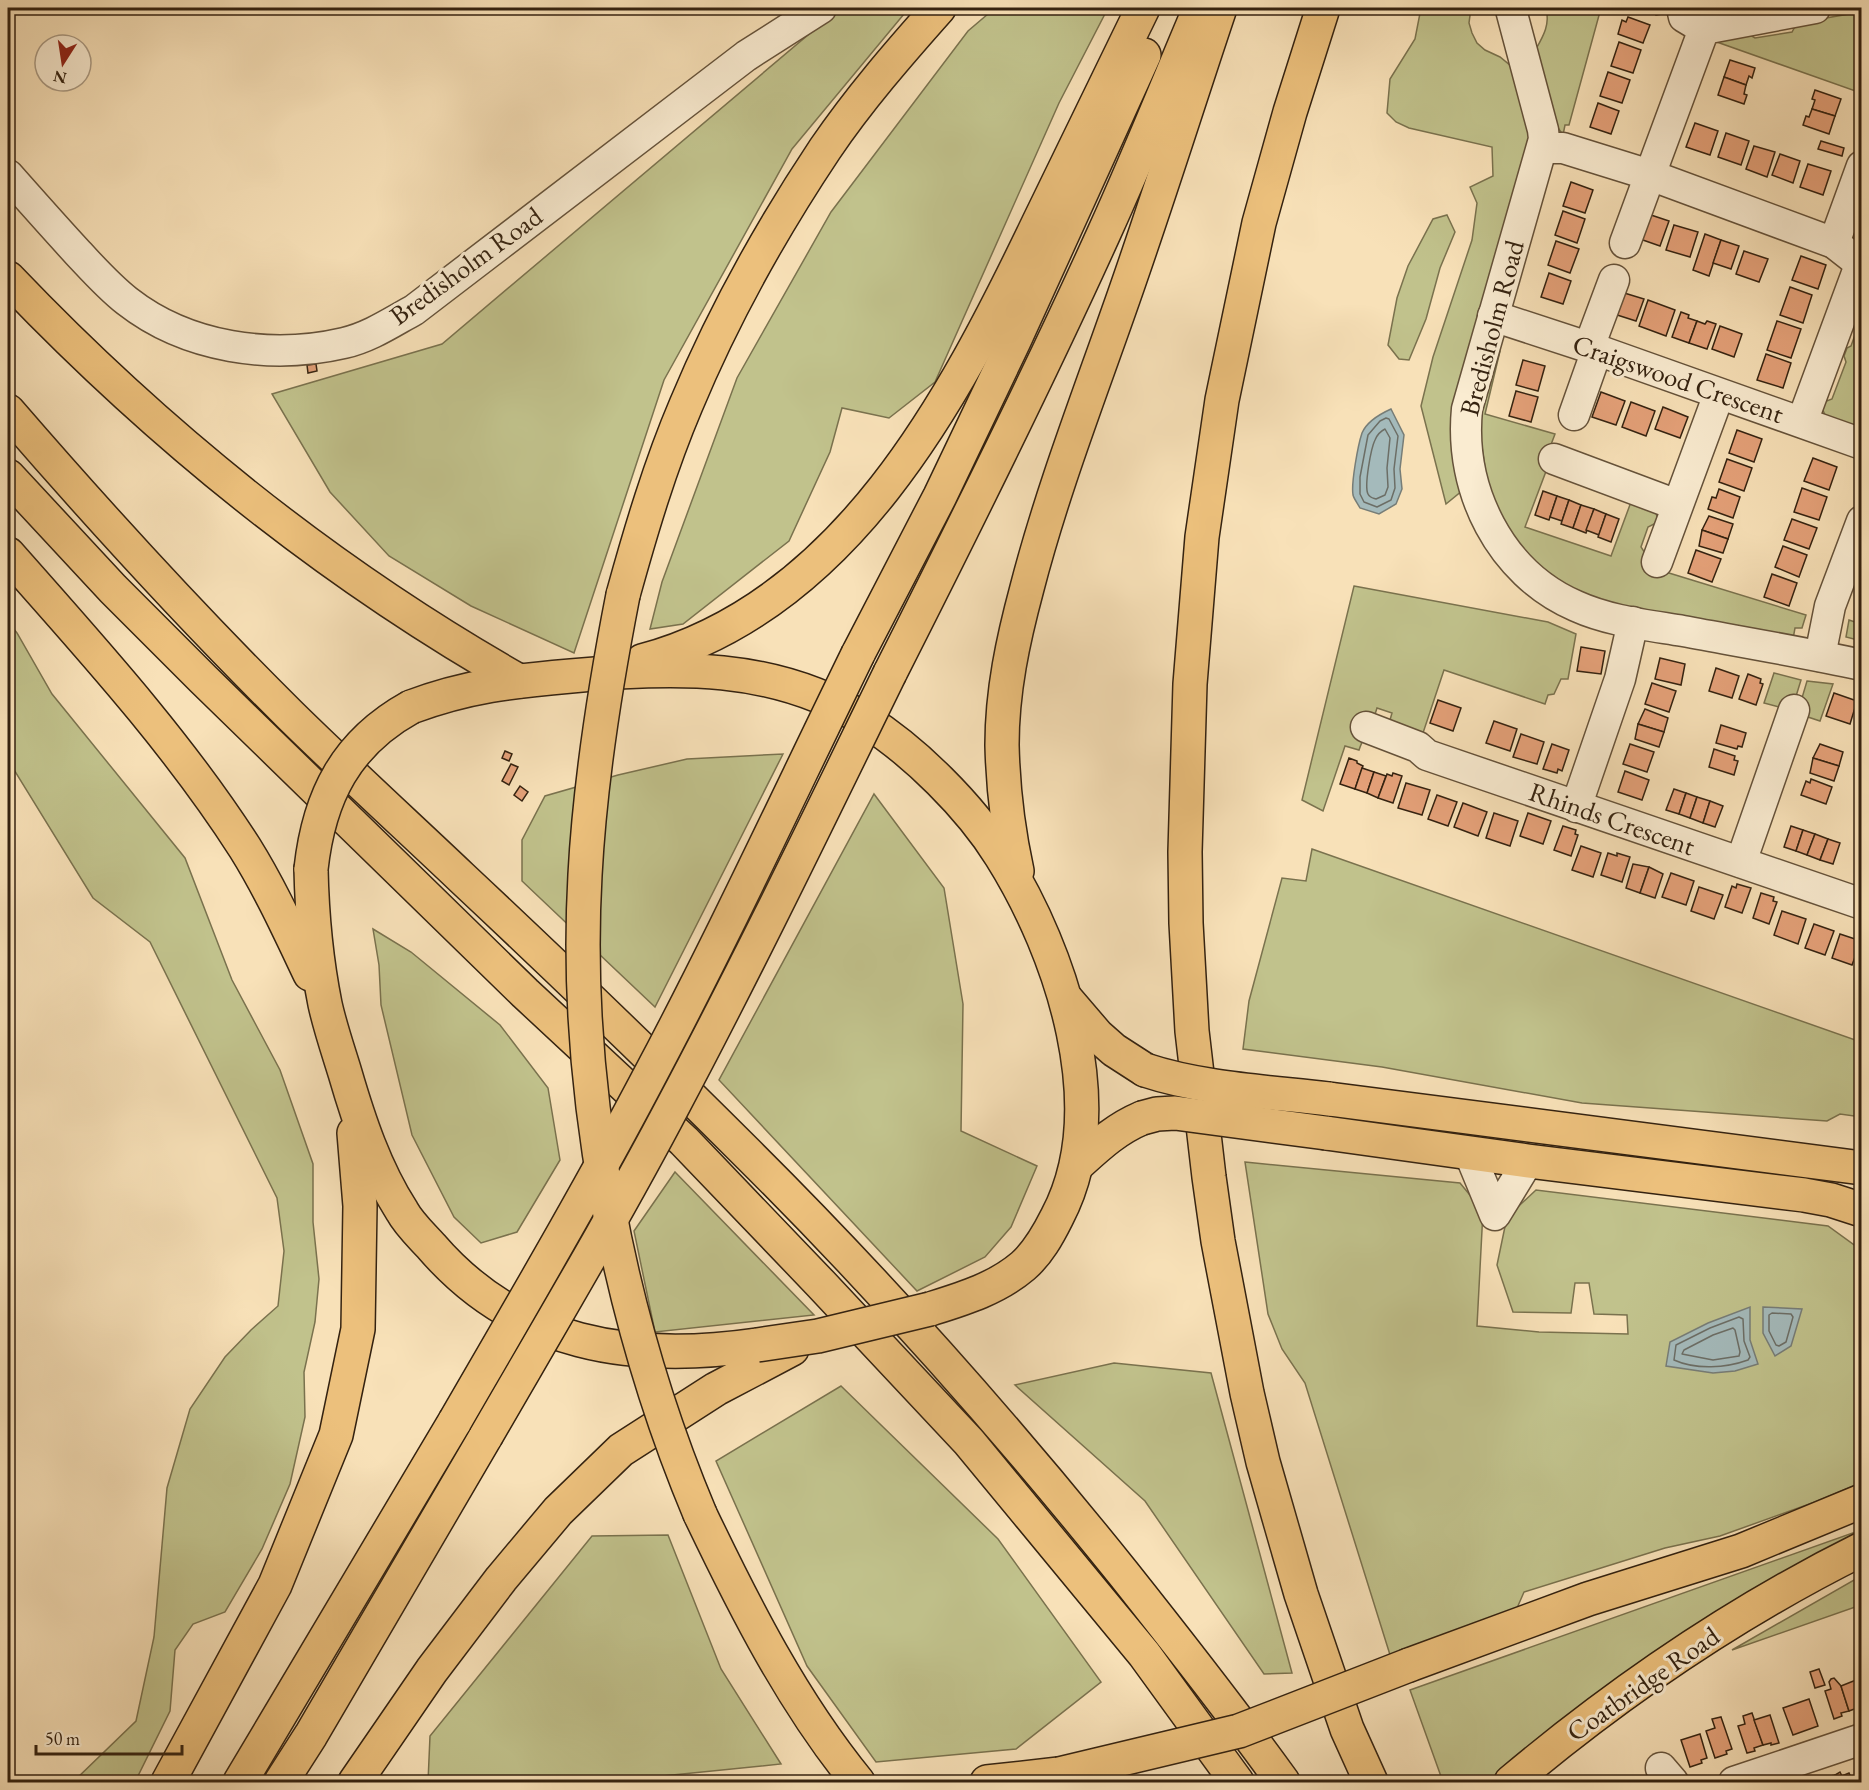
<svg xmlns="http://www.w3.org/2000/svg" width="1869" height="1790" font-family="'EB Garamond',serif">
<rect width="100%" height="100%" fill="#f8e1b8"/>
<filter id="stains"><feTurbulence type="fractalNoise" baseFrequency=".00333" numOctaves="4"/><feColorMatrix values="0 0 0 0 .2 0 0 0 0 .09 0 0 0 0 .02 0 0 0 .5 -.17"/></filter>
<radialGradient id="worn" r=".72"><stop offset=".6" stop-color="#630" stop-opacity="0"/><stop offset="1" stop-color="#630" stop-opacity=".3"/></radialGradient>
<g fill="#c1c28c" stroke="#7a724e" stroke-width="1.5">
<polygon points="840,8 909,8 792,149 664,380 574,653 471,606 389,556 330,492 272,394 442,344"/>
<polygon points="995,8 1108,8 1059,103 935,382 889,418 842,408 830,452 789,541 683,624 650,629 662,582 737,378 831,212 968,31"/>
<polygon points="1421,8 1471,8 1469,23 1472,33 1477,43 1485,50 1500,57 1511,66 1532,129 1463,490 1446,504 1421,406 1433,357 1472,240 1477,203 1470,187 1493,176 1492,147 1409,128 1396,122 1387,113 1390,79 1415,39"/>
<path d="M1546,8H1601L1569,125H1565L1563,135L1554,122L1536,49C1544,35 1550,24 1546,8Z"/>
<polygon points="1861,12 1861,93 1714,41 1745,32 1755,38 1792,32 1797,23"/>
<polygon points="1447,215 1455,232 1440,268 1426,319 1409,360 1399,359 1388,345 1397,298 1408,266 1433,219"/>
<polygon points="1861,318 1861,430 1825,415 1822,408 1824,402 1832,399 1846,362 1844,356 1847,348 1851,346"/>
<polygon points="1495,350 1500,351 1485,414 1555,434 1549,450 1548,466 1525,527 1611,556 1631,502 1656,512 1658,522 1648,527 1641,547 1652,564 1669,573 1806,615 1802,628 1795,628 1793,639 1602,604 1556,580 1537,564 1520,547 1503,523 1487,483 1479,424"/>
<path d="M1354,586L1548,622L1576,634L1568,679H1561L1554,694L1548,695L1545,704L1444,670L1423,733L1388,727L1392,713L1377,708C1373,723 1364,735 1359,750L1345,746L1323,811L1302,800Z"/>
<polygon points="1849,620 1861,624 1861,653 1855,652 1858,640 1846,637"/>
<polygon points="8,622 17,633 52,694 185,858 232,980 280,1070 313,1164 313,1222 319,1279 315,1322 304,1372 305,1417 290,1484 262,1549 225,1612 193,1624 175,1650 170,1711 135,1782 73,1782 136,1721 154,1637 167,1488 190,1409 225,1357 251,1330 278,1306 284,1251 277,1198 150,942 93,898 8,760"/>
<polygon points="1774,673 1801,680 1793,706 1779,707 1764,703"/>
<polygon points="1807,681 1833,684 1820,721 1805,716 1799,708"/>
<polygon points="783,754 655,1007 522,881 522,840 545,796 618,775 687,759"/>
<polygon points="874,794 944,888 963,1004 961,1131 1037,1166 1011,1227 985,1257 917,1291 719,1080"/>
<polygon points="1312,849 1861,1042 1861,1117 1840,1114 1827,1121 1582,1103 1382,1067 1243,1049 1249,1001 1282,878 1306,881"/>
<polygon points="373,929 411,952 500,1025 548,1088 560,1160 517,1232 481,1243 454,1217 412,1135 381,1005 379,965"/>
<polygon points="1245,1162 1460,1183 1483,1211 1477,1326 1539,1332 1628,1334 1627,1315 1594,1314 1589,1283 1575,1283 1571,1313 1513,1312 1497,1265 1507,1217 1536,1190 1828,1226 1861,1250 1861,1483 1815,1502 1720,1536 1665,1548 1524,1592 1514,1615 1391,1658 1305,1383 1282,1349 1268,1314"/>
<polygon points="675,1172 814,1315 655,1332 634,1231"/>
<polygon points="1114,1363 1211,1373 1292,1673 1264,1674 1145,1501 1015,1385"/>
<polygon points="841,1386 998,1539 1101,1682 1016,1749 876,1762 807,1666 716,1461"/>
<polygon points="1861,1530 1861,1543 1596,1701 1492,1782 1443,1782 1410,1690"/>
<polygon points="668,1535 721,1669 781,1764 603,1782 428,1782 430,1736 592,1536"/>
<polygon points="1861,1576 1861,1605 1732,1650"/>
</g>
<g fill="#a4babb" stroke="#777d77" stroke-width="1.5">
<path d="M1391,409L1404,435L1400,469L1402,489L1396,504L1379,514L1360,508C1358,504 1354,499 1353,495C1351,483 1358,445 1362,433C1367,421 1380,414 1391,409Z"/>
<polygon points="1750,1307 1750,1340 1758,1364 1735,1371 1713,1373 1666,1366 1670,1342 1708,1323"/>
<polygon points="1763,1307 1802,1309 1791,1346 1775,1356 1763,1333"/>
</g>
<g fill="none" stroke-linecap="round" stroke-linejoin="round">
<g stroke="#6c6e66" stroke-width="1.5">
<polygon points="1386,418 1389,419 1398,436 1394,469 1395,488 1391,500 1377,507 1364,502 1360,494 1360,477 1368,435 1380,421"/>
<path d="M1385,429L1390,438L1387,468L1388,487L1385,495L1376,499C1373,498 1370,498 1368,494C1364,486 1371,448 1375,440C1377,435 1381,431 1385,429Z"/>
<polygon points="1772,1313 1791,1314 1793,1317 1786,1342 1779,1346 1776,1345 1769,1331 1769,1315"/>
<path d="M1739,1317L1743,1319L1744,1341L1750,1357L1748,1360C1726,1368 1696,1370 1674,1360L1676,1345L1710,1328Z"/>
<polygon points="1733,1328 1735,1330 1740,1352 1739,1356 1713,1360 1682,1354 1684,1350 1713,1335"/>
</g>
</g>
<g fill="#e5a179" stroke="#342210" stroke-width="1.5">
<polygon points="1655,8 1674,8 1669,13 1656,15"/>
<polygon points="1628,17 1650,25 1643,43 1618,34 1622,20 1626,22"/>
<polygon points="1619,42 1641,50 1633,73 1611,66"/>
<polygon points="1730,60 1755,68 1752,78 1749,76 1746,85 1724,77"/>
<polygon points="1608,72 1630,80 1622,103 1600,96"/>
<polygon points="1724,77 1746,85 1744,94 1747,95 1744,104 1718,95"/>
<polygon points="1815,90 1841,99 1835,116 1812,109 1815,100 1812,99"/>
<polygon points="1598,103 1619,111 1611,134 1590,127"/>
<polygon points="1812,109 1835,116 1829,134 1803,125 1806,116 1809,117"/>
<polygon points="1695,123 1718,131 1710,155 1686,147"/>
<polygon points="1726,133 1749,141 1741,165 1718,157"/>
<polygon points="1821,141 1844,148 1842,156 1818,149"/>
<polygon points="1754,146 1775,152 1767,177 1746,169"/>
<polygon points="1780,154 1800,161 1793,183 1772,175"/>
<polygon points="1808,164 1831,171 1823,195 1800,187"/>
<polygon points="1571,182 1593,190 1585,213 1563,206"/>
<polygon points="1563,211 1585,219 1577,243 1555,235"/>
<polygon points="1648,214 1669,221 1660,246 1640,239"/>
<polygon points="1674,225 1698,232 1690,257 1666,250"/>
<polygon points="1705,234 1721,240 1709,276 1693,270"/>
<polygon points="1721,240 1739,246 1731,269 1713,263"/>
<polygon points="1556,241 1579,249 1570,273 1548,265"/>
<polygon points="1744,251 1768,259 1759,282 1736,274"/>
<polygon points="1801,256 1826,265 1818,289 1792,280"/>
<polygon points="1549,273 1571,281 1563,304 1541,297"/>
<polygon points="1790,287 1812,295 1803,323 1780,315"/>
<polygon points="1621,292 1644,299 1636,321 1614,314"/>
<polygon points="1648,300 1675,310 1666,336 1639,326"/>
<polygon points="1681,312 1689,315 1688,318 1697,321 1689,343 1672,337"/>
<polygon points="1697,321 1705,324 1707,321 1716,324 1707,349 1689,343"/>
<polygon points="1777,321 1801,329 1791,358 1767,350"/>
<polygon points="1720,326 1742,334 1734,357 1712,349"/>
<polygon points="1766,354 1791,363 1783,388 1757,380"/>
<polygon points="1523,360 1545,366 1538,391 1516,385"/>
<polygon points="316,364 317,371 308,373 307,365"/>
<polygon points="1516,391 1538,397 1531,422 1509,416"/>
<polygon points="1601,392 1625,401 1616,425 1592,417"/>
<polygon points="1631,402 1655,411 1646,436 1622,427"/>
<polygon points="1663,407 1688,417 1680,438 1655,429"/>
<polygon points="1737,430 1762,439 1754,462 1729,453"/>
<polygon points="1813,458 1837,467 1829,490 1804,481"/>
<polygon points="1727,459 1752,468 1744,491 1719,482"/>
<polygon points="1802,488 1827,497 1819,520 1794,512"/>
<polygon points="1719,489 1740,497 1733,518 1708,509 1712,497 1716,498"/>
<polygon points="1543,491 1557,496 1549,520 1535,515"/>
<polygon points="1557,496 1569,500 1562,521 1550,517"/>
<polygon points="1569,500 1581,505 1573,528 1561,524"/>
<polygon points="1581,505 1594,509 1586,533 1573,528"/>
<polygon points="1594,509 1606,514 1599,535 1586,530"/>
<polygon points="1606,514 1619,519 1611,542 1598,537"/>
<polygon points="1709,516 1733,524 1728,539 1702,530"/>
<polygon points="1792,519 1817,528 1809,549 1784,540"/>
<polygon points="1702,530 1728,539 1723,553 1699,546"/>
<polygon points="1783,546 1807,555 1799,577 1775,567"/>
<polygon points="1696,550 1721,559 1712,582 1688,573"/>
<polygon points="1772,574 1797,583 1789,606 1764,597"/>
<polygon points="1581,647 1605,651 1601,674 1577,671"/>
<polygon points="1660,658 1685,664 1681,685 1655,679"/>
<polygon points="1716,668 1739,676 1732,698 1709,691"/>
<polygon points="1748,674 1761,679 1760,683 1763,684 1756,705 1739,699"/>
<polygon points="1652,683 1676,691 1669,712 1645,704"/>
<polygon points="1834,693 1857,701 1850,724 1826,716"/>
<polygon points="1438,700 1461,708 1453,731 1430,723"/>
<polygon points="1862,707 1862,727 1855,725"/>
<polygon points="1645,709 1668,718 1664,732 1638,724"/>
<polygon points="1494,721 1517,729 1510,751 1486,743"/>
<polygon points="1638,724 1664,732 1659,747 1635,739"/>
<polygon points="1721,725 1746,733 1742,747 1738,746 1737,749 1716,743"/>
<polygon points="1521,734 1544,742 1537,764 1513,757"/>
<polygon points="1552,744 1569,750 1562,771 1558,769 1557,773 1543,769"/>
<polygon points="1630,744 1654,752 1647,772 1623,764"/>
<polygon points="1820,744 1843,752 1839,766 1813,758"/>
<polygon points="1714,749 1735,756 1734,760 1738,761 1734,775 1709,767"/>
<polygon points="505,751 512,754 509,761 502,758"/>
<polygon points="1349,758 1357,761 1357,763 1363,766 1355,789 1340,784"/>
<polygon points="1813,758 1839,766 1834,781 1810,773"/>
<polygon points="511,764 518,767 509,785 502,781"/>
<polygon points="1362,768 1374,772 1367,793 1355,789"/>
<polygon points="1625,771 1649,780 1642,800 1618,792"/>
<polygon points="1374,772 1386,776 1378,798 1367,793"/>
<polygon points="1393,773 1402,776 1393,803 1378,798 1387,774 1392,776"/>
<polygon points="1811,779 1832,787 1826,804 1801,795 1806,781 1810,783"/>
<polygon points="1406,783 1430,790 1422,815 1398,808"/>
<polygon points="520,786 528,792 522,801 514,795"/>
<polygon points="1674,789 1686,793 1679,814 1666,810"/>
<polygon points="1686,793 1697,797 1690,818 1679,814"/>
<polygon points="1437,795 1457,802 1448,826 1428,819"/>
<polygon points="1697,797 1710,801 1703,823 1690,818"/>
<polygon points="1710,801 1723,806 1715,827 1703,823"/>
<polygon points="1463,803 1487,812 1478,836 1454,827"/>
<polygon points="1494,813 1518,821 1510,846 1486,838"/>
<polygon points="1528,813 1551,821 1543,844 1520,836"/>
<polygon points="1563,826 1576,830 1575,834 1578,835 1571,856 1554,850"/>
<polygon points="1791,826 1803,830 1796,851 1784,847"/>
<polygon points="1803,830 1815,834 1807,855 1796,851"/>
<polygon points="1815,834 1828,839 1820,860 1807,855"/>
<polygon points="1828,839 1840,843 1833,864 1820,860"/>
<polygon points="1581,846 1601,853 1593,877 1572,870"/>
<polygon points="1608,853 1617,856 1617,853 1630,857 1622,882 1601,875"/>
<polygon points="1633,864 1649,867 1640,893 1626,888"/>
<polygon points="1649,867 1663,874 1655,898 1640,893"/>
<polygon points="1671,873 1694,881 1686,905 1662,897"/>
<polygon points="1737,884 1751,888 1742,913 1725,907 1732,886 1736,888"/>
<polygon points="1699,887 1723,895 1714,919 1691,911"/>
<polygon points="1761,893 1774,897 1773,901 1777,902 1769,924 1753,918"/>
<polygon points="1782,911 1806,919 1798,944 1774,935"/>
<polygon points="1814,924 1834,931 1825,955 1805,948"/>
<polygon points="1840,934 1861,941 1852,965 1832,958"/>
<polygon points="1819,1669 1825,1685 1815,1688 1810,1672"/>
<polygon points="1834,1678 1841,1686 1849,1711 1841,1713 1842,1716 1834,1719 1825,1691 1831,1689 1829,1682 1831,1679"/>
<polygon points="1856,1680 1862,1695 1862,1709 1858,1711 1857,1708 1849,1711 1841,1686"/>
<polygon points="1809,1699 1818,1726 1793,1735 1783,1708"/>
<polygon points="1752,1713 1763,1745 1754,1748 1755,1751 1747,1753 1738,1726 1745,1724 1743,1716"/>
<polygon points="1770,1715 1779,1743 1771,1745 1771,1743 1763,1745 1754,1720"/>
<polygon points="1721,1717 1732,1749 1726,1751 1727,1754 1715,1758 1706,1731 1715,1728 1712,1719"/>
<polygon points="1700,1734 1707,1758 1701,1760 1702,1763 1690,1767 1681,1740"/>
<polygon points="1840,1772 1842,1776 1849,1773 1853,1782 1838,1782 1835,1775"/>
<polygon points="1835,1775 1838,1782 1821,1782 1831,1779 1830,1776"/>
</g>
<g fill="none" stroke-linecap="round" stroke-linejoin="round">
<defs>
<g id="minor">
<polyline points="1682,8 1684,17 1704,29"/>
<path d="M1511,10L1543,130L1544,139L1467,409C1459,490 1500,573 1576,606C1609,621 1647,625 1683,631C1742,642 1802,652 1862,665"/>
<polyline points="1543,148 1563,148 1650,175 1704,29 1815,8"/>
<path d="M8,175C31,201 54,227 78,253C94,270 109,287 127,301C187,348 271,360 344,343C370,337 392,322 414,310L746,56L821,8"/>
<polyline points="1625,243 1650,175 1834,243 1862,265"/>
<polyline points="1834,243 1862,166"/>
<polyline points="1493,316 1597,350 1862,444"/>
<polyline points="1589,347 1614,280"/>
<polyline points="1574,415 1597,350"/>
<polyline points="1802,422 1860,265"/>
<polyline points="1554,459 1677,505"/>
<polyline points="1657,562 1719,394"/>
<polyline points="1820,656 1830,606 1862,521"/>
<polyline points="1366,727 1418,747 1427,755 1862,904"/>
<polyline points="1576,807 1620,679 1633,622"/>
<polyline points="1741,862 1794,710"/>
<polyline points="1469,1152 1495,1215 1528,1161"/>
<polyline points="1661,1768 1673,1782"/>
<polyline points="1734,1782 1862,1739"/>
</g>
<g id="highway">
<polyline points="1323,8 1290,112 1259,223 1222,400 1202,537 1190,684 1185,852 1186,923 1192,1031 1209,1177 1218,1241 1247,1393 1263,1462 1301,1594 1347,1729 1371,1782"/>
<path d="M8,278C158,435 329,573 519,681"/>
<path d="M8,411C98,515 192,618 290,715C346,770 404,823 461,877C557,967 652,1058 746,1152C879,1284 1005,1426 1123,1573C1177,1641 1232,1711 1283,1782"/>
<polyline points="8,476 113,589 203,679 525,993 684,1141 821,1284 969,1442 1144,1654 1237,1782"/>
<path d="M8,554C91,648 177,742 245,848C270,888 290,932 310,974"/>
<path d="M623,595C641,530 660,466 686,405C723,316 771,230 825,149C859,99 899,53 939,8"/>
<polyline points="858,654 940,496 1014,341 1144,55"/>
<path d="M642,661C845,607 954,399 1038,224C1073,152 1108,80 1143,8"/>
<path d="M890,673C964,527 1037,381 1104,233C1136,163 1165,91 1195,20"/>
<path d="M411,707C467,686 513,681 571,676C672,666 776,663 865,720C914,751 970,806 1001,856C1062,953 1114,1109 1057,1217C1048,1235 1038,1253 1023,1266C996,1289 962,1299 930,1309"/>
<path d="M311,869C312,914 316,959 325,1004C330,1027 338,1050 345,1073C359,1121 375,1169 402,1211C409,1224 421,1235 431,1246C517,1346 632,1363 757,1345"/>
<path d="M1017,871C1008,830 1003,787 1002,745C1002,691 1013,640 1027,588C1051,495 1086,404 1118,313C1154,212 1186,109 1220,8"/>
<polyline points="1067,1000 1097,1035 1114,1050 1145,1070"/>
<polyline points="1329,1099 1862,1168"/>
<polyline points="1326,1133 1528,1161 1804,1195 1831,1200 1862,1210"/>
<path d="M1078,1164C1099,1145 1116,1129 1142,1118"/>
<path d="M700,1514C745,1608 792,1701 858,1782"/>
<polyline points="1409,1665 1588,1599 1741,1551 1862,1501"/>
<polyline points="168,1782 275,1585 336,1435 358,1329 360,1206 354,1133"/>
<polyline points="240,1782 455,1421"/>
<polyline points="281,1782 311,1735 486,1436"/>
<polyline points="355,1782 432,1670 501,1579 558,1511 621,1450 716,1389 792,1349"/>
<polyline points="987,1782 1059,1774"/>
<path d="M1511,1782C1617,1693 1737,1611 1862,1549"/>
</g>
</defs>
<use href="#minor" stroke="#65523a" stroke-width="33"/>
<use href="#highway" stroke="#342210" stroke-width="36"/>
<use href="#minor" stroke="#faecd1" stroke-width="30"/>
<use href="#highway" stroke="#ecc07c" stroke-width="33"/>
<defs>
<g id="highway-bridge">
<path d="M623,595C605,687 590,780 585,875C573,1086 618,1319 700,1514"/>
<path d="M311,869C319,796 346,743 411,707"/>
<path d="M1145,1070C1202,1089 1270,1092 1329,1099"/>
<polyline points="1142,1118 1157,1114 1175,1113 1326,1133"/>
<polyline points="757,1345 818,1336 930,1309"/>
<path d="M455,1421C521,1307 588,1193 649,1077C723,938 789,795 858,654"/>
<path d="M486,1436C549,1327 614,1218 673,1106C749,963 819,818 890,673"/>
<polyline points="1059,1774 1239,1731 1409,1665"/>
</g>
</defs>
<use href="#highway-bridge" stroke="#342210" stroke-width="36" stroke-linecap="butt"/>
<use href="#highway-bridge" stroke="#ecc07c" stroke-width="33"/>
</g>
<g text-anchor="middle" stroke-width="6" stroke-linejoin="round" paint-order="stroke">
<g font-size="27" fill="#342210" stroke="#faecd1">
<text transform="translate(466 266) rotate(-36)" y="9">Bredisholm Road</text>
<text transform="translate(1492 328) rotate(-75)" y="9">Bredisholm Road</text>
<text transform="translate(1678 379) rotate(19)" y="9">Craigswood Crescent</text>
<text transform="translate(1612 819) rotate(19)" y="9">Rhinds Crescent</text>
<text transform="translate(1643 1684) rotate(-35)" y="9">Coatbridge Road</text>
</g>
</g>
<rect width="1869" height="1790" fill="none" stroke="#f8e1b8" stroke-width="30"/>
<rect x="9" y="9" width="1851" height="1772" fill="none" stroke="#342210" stroke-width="3"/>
<rect x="15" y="15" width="1839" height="1760" fill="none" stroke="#342210" stroke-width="1.5"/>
<g transform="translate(63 63) rotate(192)"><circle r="28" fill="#faecd1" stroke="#ab9b84" stroke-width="1.5"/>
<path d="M0-4.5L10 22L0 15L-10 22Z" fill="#8f2418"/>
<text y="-9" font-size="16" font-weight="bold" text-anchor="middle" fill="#342210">N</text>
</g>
<path d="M36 1745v9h146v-9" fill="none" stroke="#342210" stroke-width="3"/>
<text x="45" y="1745" font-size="18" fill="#342210" stroke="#faecd1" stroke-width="4.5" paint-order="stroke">50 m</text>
<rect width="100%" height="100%" filter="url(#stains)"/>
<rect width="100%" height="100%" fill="url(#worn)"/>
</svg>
